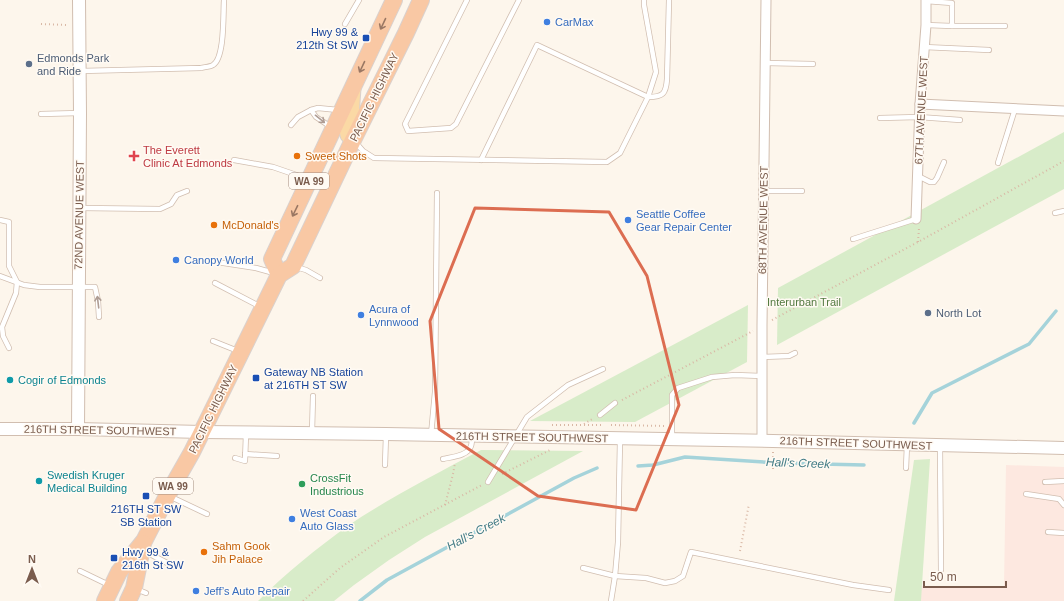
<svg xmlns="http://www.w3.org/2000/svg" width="1064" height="601" font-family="Arial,sans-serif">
<rect width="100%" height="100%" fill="#fdf6ec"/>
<polygon fill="#fde8e0" points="1006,465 1064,467 1064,601 917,601 918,586 1004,586"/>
<g fill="#d8ecc9">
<polygon points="1064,132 1064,189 777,345 778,288"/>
<polygon points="748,305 747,362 635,422 530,421"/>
<path d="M481,450L583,451L425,537L389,560L354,585L334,601H258C286,573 317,548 349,525C391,497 436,474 481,450Z"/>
<polygon points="930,459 921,601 894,601 914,460"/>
</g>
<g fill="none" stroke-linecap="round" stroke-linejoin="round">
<g stroke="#a5d3da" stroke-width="3.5">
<polyline points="914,423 932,393 1029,344 1056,311"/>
<polyline points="638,466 653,465 685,457 779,463 864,465"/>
<polyline points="360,601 387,580 574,478 597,468"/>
</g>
<defs>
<g id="service">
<polyline points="467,0 405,124 408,131 451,128 456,124 519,0"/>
<polyline points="345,24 359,0"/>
<polyline points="926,25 952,26 952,3 926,1"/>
<polyline points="952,26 1005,26"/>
<polyline points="924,47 989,50"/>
<polyline points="766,63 813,64"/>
<path d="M81,71L201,68C204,67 210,67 213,65C225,58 223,13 224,0"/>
<polyline points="41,114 80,113"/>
<polyline points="880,118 919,117 960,120"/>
<polyline points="291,125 298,117 311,110"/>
<polyline points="331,127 316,117 311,110 318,108 338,110"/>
<polyline points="356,143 363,151 374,158 607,162 620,153 648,97 656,72 644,5 644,0"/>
<polyline points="234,160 273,167 308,179"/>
<path d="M481,160L537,45L648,97C663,97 666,94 667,79L669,0"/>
<polyline points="998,163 1015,109"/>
<polyline points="918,176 930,182 934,182 937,178 944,162"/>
<polyline points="764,191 802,191"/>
<polyline points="81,208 160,209 171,204 177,195 187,191"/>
<polyline points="1055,213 1064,211"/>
<polyline points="0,220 9,222 9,266 17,282 16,293 2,327 3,336 9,348"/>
<polyline points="853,239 916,219"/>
<polyline points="217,262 256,268 274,273"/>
<polyline points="296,267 306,270 320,278"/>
<polyline points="0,276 24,285 40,287 95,287 98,301 99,317"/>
<polyline points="215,283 261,307"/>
<polyline points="213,341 238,351"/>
<polyline points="762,357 789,356 795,353"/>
<polyline points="600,415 615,403"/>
<polyline points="312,432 313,396"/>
<polyline points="431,435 435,392 437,193"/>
<polyline points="672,438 672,395 678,388 712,377 735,375 762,376"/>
<polyline points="940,445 941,570"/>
<polyline points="245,454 277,456"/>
<polyline points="235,458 245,461 246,434"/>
<path d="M443,459C451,457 468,456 471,446C472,443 472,439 472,436"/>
<polyline points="385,465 386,435"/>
<polyline points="906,468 907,445"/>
<polyline points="488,482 527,417 568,385 603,369"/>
<polyline points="1045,482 1064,481"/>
<polyline points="1026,494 1059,499 1064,505"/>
<polyline points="169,496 207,514"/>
<polyline points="1048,532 1064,533"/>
<polyline points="144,551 173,566"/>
<polyline points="583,568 615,576 646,578 665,583 675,581 683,576 691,552 853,585 889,590"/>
<polyline points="80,571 109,585"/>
<polyline points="136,589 146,593"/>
<polyline points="611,601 615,576 618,542 620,440"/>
</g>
<g id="minor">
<polyline points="920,104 1064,111"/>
<polyline points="916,219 920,104 926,25 926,0"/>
<polyline points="762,441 762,326 766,0"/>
</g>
<g id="tertiary">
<polyline points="0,429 78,429 202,432 386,434 773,441 1064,448"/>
<polyline points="78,429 80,113 79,0"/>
</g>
<polyline id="primary" points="353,140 348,135 347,130 351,118 353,88"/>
<g id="trunk">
<polyline points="279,275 272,259 394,0"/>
<polyline points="105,601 119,572 144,541 167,496 192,452 279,275 293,266 353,140 406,33 421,0"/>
<polyline points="128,601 134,588 143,543"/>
</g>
</defs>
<use href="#service" stroke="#d1beb0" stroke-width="6"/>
<use href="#minor" stroke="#d1beb0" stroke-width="11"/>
<use href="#tertiary" stroke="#d1beb0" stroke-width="14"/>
<use href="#primary" stroke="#dad1cd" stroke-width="17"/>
<use href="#trunk" stroke="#dad1cd" stroke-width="18"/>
<g stroke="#d9b8a5" stroke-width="2" stroke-dasharray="1 3" stroke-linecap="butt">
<polyline points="41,24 68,25"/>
<polyline points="918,242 919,228"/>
<polyline points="772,320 918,242 1064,161"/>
<polyline points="622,400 753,331"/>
<polyline points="584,424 594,418"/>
<polyline points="552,425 602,425"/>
<polyline points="611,425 666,426"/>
<polyline points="773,469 773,452"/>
<polyline points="502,474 552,449"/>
<polyline points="445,505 453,474 455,463"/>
<polyline points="740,551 749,504"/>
<polyline points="303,601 340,568 384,537 482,485"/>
</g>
<use href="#service" stroke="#fff" stroke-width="4.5"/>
<use href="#minor" stroke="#fff" stroke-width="9"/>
<use href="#tertiary" stroke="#fff" stroke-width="12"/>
<use href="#primary" stroke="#fbd9a5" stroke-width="15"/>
<use href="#trunk" stroke="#f9c8a4" stroke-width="16"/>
</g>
<defs><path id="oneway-shaft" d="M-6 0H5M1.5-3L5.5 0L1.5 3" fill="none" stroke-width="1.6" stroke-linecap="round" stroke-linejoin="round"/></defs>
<g stroke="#9a7763">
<use href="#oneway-shaft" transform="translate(383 24) rotate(115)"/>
<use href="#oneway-shaft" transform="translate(362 67) rotate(115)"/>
<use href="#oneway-shaft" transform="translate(295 211) rotate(116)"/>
</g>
<g stroke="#af9d94">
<use href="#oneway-shaft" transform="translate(320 119) rotate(39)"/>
<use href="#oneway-shaft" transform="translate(98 302) rotate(-97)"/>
</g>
<path fill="none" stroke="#dc6d51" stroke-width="3" stroke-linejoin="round" d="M475,208L609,212L647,276L679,405L636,510L538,496L439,429L430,321Z"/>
<g fill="#3f7fe0" stroke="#fffaf3" stroke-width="1.5">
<circle cx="547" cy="22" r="4"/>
<circle cx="628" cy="220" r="4"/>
<circle cx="176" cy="260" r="4"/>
<circle cx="361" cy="315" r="4"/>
<circle cx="292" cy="519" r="4"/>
<circle cx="196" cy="591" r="4"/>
</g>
<g fill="#1a4fb4" stroke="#fffaf3" stroke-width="1.5">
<rect x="362" y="34" width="8" height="8" rx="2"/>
<rect x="252" y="374" width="8" height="8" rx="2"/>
<rect x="142" y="492" width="8" height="8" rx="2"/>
<rect x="110" y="554" width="8" height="8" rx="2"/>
</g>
<g fill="#5c6f8a" stroke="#fffaf3" stroke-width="1.5">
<circle cx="29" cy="64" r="4"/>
<circle cx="928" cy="313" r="4"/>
</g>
<path fill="#e0444e" stroke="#fffaf3" stroke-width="1.5" d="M132 150h4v4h4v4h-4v4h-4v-4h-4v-4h4z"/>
<g fill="#e8710a" stroke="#fffaf3" stroke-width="1.5">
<circle cx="297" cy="156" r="4"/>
<circle cx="214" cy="225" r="4"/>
<circle cx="204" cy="552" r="4"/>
</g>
<g fill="#0f9aa8" stroke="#fffaf3" stroke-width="1.5">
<circle cx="10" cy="380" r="4"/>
<circle cx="39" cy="481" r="4"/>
</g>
<circle fill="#2e9e5b" stroke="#fffaf3" stroke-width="1.5" cx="302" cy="484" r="4"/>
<g text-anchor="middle" stroke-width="3" stroke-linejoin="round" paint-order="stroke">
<g fill="#fffaf3" stroke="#a28b7f" stroke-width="1">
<rect x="289" y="173" width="40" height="16" rx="3"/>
<rect x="153" y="478" width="40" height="16" rx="3"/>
</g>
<g font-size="10" font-weight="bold" fill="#7a5c4d">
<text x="309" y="185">WA 99</text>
<text x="173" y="490">WA 99</text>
</g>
<g font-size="11" fill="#366cbe" stroke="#fffaf3" text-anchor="start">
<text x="555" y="26">CarMax</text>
<text x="636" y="218">Seattle Coffee<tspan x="636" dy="13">Gear Repair Center</tspan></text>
<text x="184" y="264">Canopy World</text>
<text x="369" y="313">Acura of<tspan x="369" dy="13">Lynnwood</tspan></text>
<text x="300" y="517">West Coast<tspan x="300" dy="13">Auto Glass</tspan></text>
<text x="204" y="595">Jeff’s Auto Repair</text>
</g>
<g font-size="11" fill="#164399" stroke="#fffaf3" text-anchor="start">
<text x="358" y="36" text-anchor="end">Hwy 99 &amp;<tspan x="358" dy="13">212th St SW</tspan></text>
<text x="264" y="376">Gateway NB Station<tspan x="264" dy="13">at 216TH ST SW</tspan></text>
<text x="146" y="513" text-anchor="middle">216TH ST SW<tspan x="146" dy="13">SB Station</tspan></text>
<text x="122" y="556">Hwy 99 &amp;<tspan x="122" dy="13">216th St SW</tspan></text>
</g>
<g font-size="11" fill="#4e5e75" stroke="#fffaf3" text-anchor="start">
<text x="37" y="62">Edmonds Park<tspan x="37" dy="13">and Ride</tspan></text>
<text x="936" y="317">North Lot</text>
</g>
<g font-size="11" fill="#7a5c4d" stroke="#fffaf3">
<text transform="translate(374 97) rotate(-64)" y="4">PACIFIC HIGHWAY</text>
<text transform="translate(921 110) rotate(-87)" y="4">67TH AVENUE WEST</text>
<text transform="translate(79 215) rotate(-89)" y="4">72ND AVENUE WEST</text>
<text transform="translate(763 220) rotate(-89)" y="4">68TH AVENUE WEST</text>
<text transform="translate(213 409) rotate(-64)" y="4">PACIFIC HIGHWAY</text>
<text transform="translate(100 430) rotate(1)" y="4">216TH STREET SOUTHWEST</text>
<text transform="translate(532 437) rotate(1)" y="4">216TH STREET SOUTHWEST</text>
<text transform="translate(856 443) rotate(2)" y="4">216TH STREET SOUTHWEST</text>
</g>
<g font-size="11" fill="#be3a42" stroke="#fffaf3" text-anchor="start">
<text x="143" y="154">The Everett<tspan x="143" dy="13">Clinic At Edmonds</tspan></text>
</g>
<g font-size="11" fill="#c56008" stroke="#fffaf3" text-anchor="start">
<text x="305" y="160">Sweet Shots</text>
<text x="222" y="229">McDonald's</text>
<text x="212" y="550">Sahm Gook<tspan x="212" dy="13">Jih Palace</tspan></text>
</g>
<g font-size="11" fill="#537a41" stroke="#fffaf3">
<text x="804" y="306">Interurban Trail</text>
</g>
<g font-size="11" fill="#0d838f" stroke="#fffaf3" text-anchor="start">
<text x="18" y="384">Cogir of Edmonds</text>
<text x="47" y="479">Swedish Kruger<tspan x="47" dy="13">Medical Building</tspan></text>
</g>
<g font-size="11" fill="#27864d" stroke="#fffaf3" text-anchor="start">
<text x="310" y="482">CrossFit<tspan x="310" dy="13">Industrious</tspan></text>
</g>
<g font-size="12" font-style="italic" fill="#437c86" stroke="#fffaf3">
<text transform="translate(798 463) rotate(2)" y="4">Hall's Creek</text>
<text transform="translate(476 532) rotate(-28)" y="4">Hall's Creek</text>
</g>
</g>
<g transform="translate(32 569)" stroke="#fffaf3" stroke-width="3" paint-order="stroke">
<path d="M0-3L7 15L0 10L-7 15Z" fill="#7a5c4d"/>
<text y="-6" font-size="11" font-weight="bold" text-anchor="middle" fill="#7a5c4d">N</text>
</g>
<path d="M924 581v6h82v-6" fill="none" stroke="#7a5c4d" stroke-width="2"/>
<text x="930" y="581" font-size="12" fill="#7a5c4d" stroke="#fffaf3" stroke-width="3" paint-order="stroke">50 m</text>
</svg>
